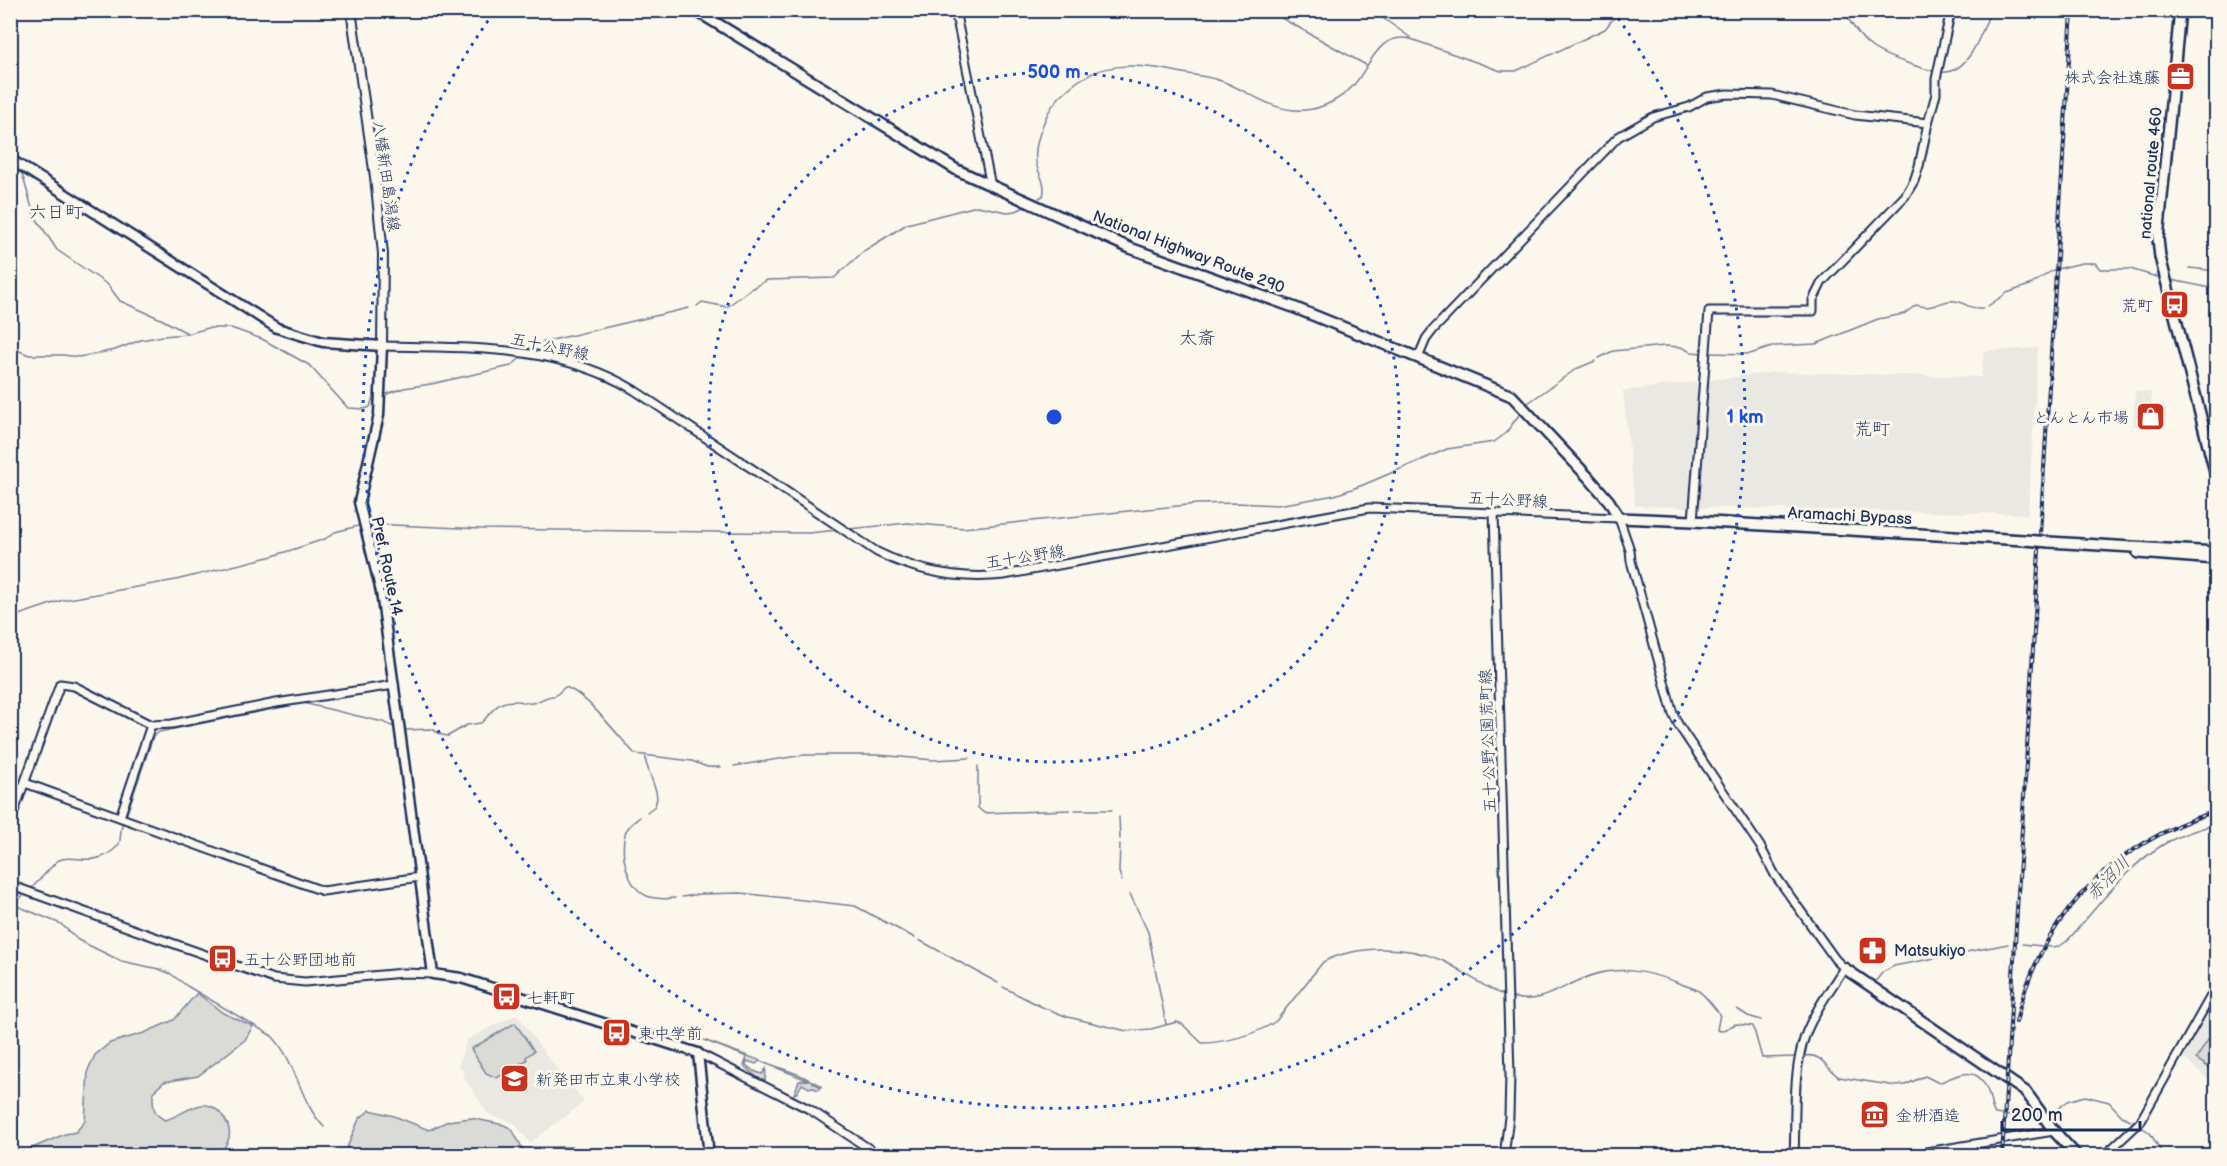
<svg xmlns="http://www.w3.org/2000/svg" width="2227" height="1166" font-family="'Balsamiq Sans','Klee One',sans-serif">
<rect width="100%" height="100%" fill="#fbf7ec"/>
<filter id="ink" filterUnits="userSpaceOnUse"><feTurbulence type="fractalNoise" baseFrequency=".0167" numOctaves="2"/><feDisplacementMap in="SourceGraphic" scale="12" xChannelSelector="R" yChannelSelector="G"/><feConvolveMatrix kernelMatrix="1 2 1 2 8 2 1 2 1" color-interpolation-filters="sRGB"/></filter>
<g filter="url(#ink)">
<g fill="#eae8e2">
<polygon points="2038,348 2028,514 1635,506 1623,391 1775,372 1981,377 1984,351"/>
<polygon points="2135,391 2151,392 2151,406 2166,408 2165,428 2133,426"/>
<polygon points="2216,993 2216,1084 2197,1070 2182,1056"/>
<polygon points="517,1014 546,1055 583,1100 583,1103 530,1143 514,1123 488,1114 465,1079 463,1070 458,1066 467,1039"/>
</g>
<g fill="#dadad7" stroke="#7a849a" stroke-width="1.5">
<path d="M197,993L223,1013L253,1026L245,1040L198,1076L164,1082L153,1092C153,1105 152,1114 165,1120C176,1117 192,1106 201,1105C216,1102 232,1123 229,1138C227,1144 223,1150 220,1155H16L65,1134L76,1132L85,1121L88,1070L95,1055L110,1043L144,1033L174,1020Z"/>
<polygon points="515,1023 534,1051 526,1057 527,1060 497,1078 486,1073 471,1049"/>
<polygon points="2216,1027 2216,1072 2196,1059"/>
<polygon points="701,1039 800,1075 822,1086 812,1082 821,1087 818,1090 812,1087 809,1088 802,1084 797,1093 794,1094 799,1081 807,1080 760,1061 756,1064 747,1061 746,1065 754,1071 762,1074 766,1069 765,1081 759,1079 744,1066 747,1057"/>
<polygon points="370,1110 394,1116 429,1130 448,1121 471,1118 504,1125 512,1129 525,1153 524,1156 344,1155 359,1119"/>
</g>
<g fill="none" stroke-linecap="round" stroke-linejoin="round">
<g stroke="#747e96" stroke-width="1.5">
<polyline points="1267,10 1366,65"/>
<path d="M1843,10C1863,44 1870,51 1907,63C1917,66 1925,70 1935,71"/>
<polyline points="1373,11 1411,38"/>
<path d="M1940,72C1969,76 1982,31 1991,10"/>
<polyline points="10,136 17,158"/>
<polyline points="21,170 34,215 57,250 108,285 120,301 161,319 187,333"/>
<path d="M1039,198L1043,196C1047,182 1038,175 1036,162C1034,148 1039,134 1044,122C1049,108 1056,99 1068,89C1103,57 1145,65 1188,74C1200,76 1213,77 1224,82C1250,92 1274,113 1305,110C1322,109 1341,99 1353,86C1370,67 1378,31 1411,39L1501,71H1516L1605,29L1620,10"/>
<polyline points="2190,268 2216,271"/>
<polyline points="2171,280 2216,289"/>
<polyline points="697,306 702,302 727,307 749,290 767,280 834,278 864,251 907,224 977,206 1007,212 1016,211 1027,206"/>
<polyline points="1988,306 2007,293 2032,284 2053,270 2082,263 2095,263 2100,269 2130,269 2157,277"/>
<polyline points="10,347 29,355 63,355 79,357 115,350 141,340 163,336 187,334 208,328 231,328 262,339 309,365 348,408 365,409 370,407 373,397 376,397"/>
<polyline points="527,351 535,344 689,308"/>
<path d="M1708,353L1750,354L1775,346L1816,344L1878,319L1904,314L1916,305C1936,311 1940,299 1955,301C1966,302 1966,309 1983,308"/>
<polyline points="1599,358 1613,351 1665,346 1681,347 1691,352 1703,353"/>
<polyline points="384,395 404,388 431,384 511,366 524,355"/>
<polyline points="1528,403 1576,369 1595,361"/>
<polyline points="370,524 483,529 718,532 809,533 838,530"/>
<polyline points="849,529 908,523 963,528 1197,504 1237,503 1277,505 1296,502 1335,495 1363,485 1447,449 1494,442 1505,434 1522,411"/>
<polyline points="10,618 63,600 176,580 273,556 325,539 335,532 362,525"/>
<path d="M405,730L432,729L442,735L448,736L467,725L481,723C493,712 495,700 517,701C522,701 527,704 532,703C541,702 545,695 555,696L565,687C586,693 619,737 635,754L692,761L707,767H721"/>
<polyline points="646,757 646,763 656,791 657,798 655,806 647,812"/>
<polyline points="734,766 804,755 879,755 934,760 970,758"/>
<polyline points="978,766 978,808 984,813 1070,810"/>
<polyline points="1075,810 1112,810"/>
<polyline points="126,816 153,737 159,732 303,703 383,722 394,727"/>
<path d="M640,817C634,822 626,827 625,834C620,854 627,887 647,896C655,899 666,899 675,898"/>
<polyline points="1119,817 1120,839"/>
<polyline points="1120,844 1119,872 1122,881"/>
<path d="M30,890L57,861C73,853 87,866 108,854C112,851 117,848 119,844C122,836 119,829 124,820"/>
<polyline points="1130,894 1148,932 1166,1024"/>
<polyline points="682,897 700,894 741,893 855,906 915,938"/>
<path d="M10,903L61,924L78,940L121,961L159,969L171,974L187,986L272,1036C297,1062 299,1101 324,1127"/>
<polyline points="13,904 26,893"/>
<polyline points="919,940 998,983"/>
<path d="M2022,944L2052,947L2060,946L2067,941C2096,909 2124,869 2161,846C2178,835 2197,830 2216,824"/>
<polyline points="1874,983 1883,972 1894,966 2008,944"/>
<path d="M1003,987L1042,1007L1068,1017L1127,1031L1151,1029L1177,1022L1182,1024L1202,1043C1224,1043 1258,1034 1276,1021L1323,962C1356,945 1407,945 1441,960C1464,970 1482,988 1506,996"/>
<path d="M1511,997C1540,1006 1563,985 1590,976C1620,966 1646,971 1676,982C1682,985 1691,987 1697,990C1706,995 1713,1007 1720,1014L1717,1030L1721,1031L1736,1024L1753,1026L1762,1058L1796,1057"/>
<polyline points="1737,1009 1748,1016 1761,1020"/>
<path d="M1804,1056C1823,1053 1825,1068 1839,1077L1896,1086L1905,1085L1925,1076L1939,1083C1962,1073 1980,1064 1989,1095C1991,1102 1991,1108 1995,1114L2041,1120"/>
<polyline points="2049,1115 2068,1101 2085,1096 2109,1102 2122,1116 2135,1122"/>
<polyline points="2139,1125 2150,1133 2164,1156"/>
<polyline points="532,1147 574,1147 582,1156"/>
</g>
<defs>
<g id="tertiary">
<polyline points="955,10 991,186"/>
<path d="M382,346C469,348 557,344 634,390L877,552C918,572 959,580 1004,575L1369,508L1619,518L1630,550L1631,561L1673,714L1679,726L1760,846L1775,875L1835,959L1844,968C1830,990 1814,1012 1805,1036C1792,1073 1796,1117 1794,1156"/>
<polyline points="1418,358 1426,339 1433,330 1618,137 1653,117 1689,107 1707,97 1727,94 1772,95 1855,115 1928,123"/>
<polyline points="1494,512 1510,1075 1509,1117 1504,1156"/>
<polyline points="1693,521 1709,311 1813,311 1813,300 1822,282 1905,196 1914,181 1919,166 1928,123 1936,94 1936,79 1951,10"/>
<polyline points="25,783 323,891 420,877"/>
<polyline points="120,817 151,725"/>
<polyline points="10,823 60,684 74,686 151,725 172,724 276,703 394,685"/>
<polyline points="10,885 135,930 274,979 305,982 403,973 433,974"/>
<polyline points="698,1053 809,1109 880,1156"/>
<polyline points="1921,1156 1926,1152 2054,1131"/>
<polyline points="2104,1156 2140,1122 2216,987"/>
</g>
<polyline id="secondary" points="351,10 375,177 383,254 382,346"/>
<polyline id="primary" points="10,159 277,328 323,342 382,346 379,415 359,502 381,592 433,974 461,978 698,1053 709,1156"/>
<g id="trunk">
<polyline points="695,10 957,170 1130,248 1293,307 1512,396 1589,478 1609,501 1619,518 1693,521 2024,540"/>
<polyline points="2180,10 2158,239 2160,257 2216,476"/>
<polyline points="2049,542 2216,552"/>
<polyline points="2138,553 2216,559"/>
<polyline points="1844,968 2026,1092 2054,1131 2077,1156"/>
</g>
</defs>
<use href="#tertiary" stroke="#1b2f5e" stroke-width="11"/>
<use href="#secondary" stroke="#1b2f5e" stroke-width="12"/>
<use href="#primary" stroke="#1b2f5e" stroke-width="13"/>
<use href="#trunk" stroke="#1b2f5e" stroke-width="14"/>
<use href="#tertiary" stroke="#fbf7ec" stroke-width="7"/>
<use href="#secondary" stroke="#fbf7ec" stroke-width="8"/>
<use href="#primary" stroke="#fbf7ec" stroke-width="8"/>
<use href="#trunk" stroke="#fbf7ec" stroke-width="9"/>
<defs>
<g id="rail">
<path d="M2016,1022C2041,915 2113,844 2216,811"/>
<polyline points="2002,1156 2072,10"/>
</g>
</defs>
<use href="#rail" stroke="#1b2f5e" stroke-width="4"/>
<use href="#rail" stroke="#fbf7ec" stroke-width="1.5" stroke-dasharray="4.5" stroke-linecap="butt"/>
<defs>
<polyline id="trunk-bridge" points="2024,540 2049,542"/>
</defs>
<use href="#trunk-bridge" stroke="#1b2f5e" stroke-width="14" stroke-linecap="butt"/>
<use href="#trunk-bridge" stroke="#fbf7ec" stroke-width="9"/>
</g>
</g>
<g fill="none" stroke="#1d4ed8" stroke-width="3" stroke-dasharray="3 6">
<circle cx="1054" cy="417" r="345"/>
<path d="M1613 11A691 691 0 1 1 495 11"/>
</g>
<defs>
<symbol id="office-square" viewBox="-11 -11 22 22"><rect x="-9" y="-9" width="18" height="18" rx="4" fill="#c8321e" stroke="#fbf7ec"/><path d="M-6-3h4V-5.5h4V-3h4V5H-6ZM-1-4.5V-3h2v-1.5ZM-6 0V1H6V0Z" fill="#fff"/></symbol>
<symbol id="bus-square" viewBox="-11 -11 22 22"><rect x="-9" y="-9" width="18" height="18" rx="4" fill="#c8321e" stroke="#fbf7ec"/><path d="M-5-6H5V4H4V6H2V4H-2V6H-4V4H-5ZM-3.5-4V0h7V-4ZM-3.5 1.2v1.5H-2V1.2ZM2 1.2v1.5H3.5V1.2Z" fill="#fff"/></symbol>
<symbol id="shop-square" viewBox="-11 -11 22 22"><rect x="-9" y="-9" width="18" height="18" rx="4" fill="#c8321e" stroke="#fbf7ec"/><path d="M-5-2.5h2.3a2.7 3.5 0 0 1 5.4 0H5L5.5 6h-11ZM-1.5-2.5h3a1.5 2.3 0 0 0-3 0Z" fill="#fff"/></symbol>
<symbol id="pharmacy-square" viewBox="-11 -11 22 22"><rect x="-9" y="-9" width="18" height="18" rx="4" fill="#c8321e" stroke="#fbf7ec"/><path d="M-2-6h4v4h4v4h-4v4h-4v-4h-4v-4h4Z" fill="#fff"/></symbol>
<symbol id="school-square" viewBox="-11 -11 22 22"><rect x="-9" y="-9" width="18" height="18" rx="4" fill="#c8321e" stroke="#fbf7ec"/><path d="M0-5L7-2L0 1L-7-2ZM-4 1L0 2.5L4 1V4Q0 6-4 4Z" fill="#fff"/></symbol>
<symbol id="museum-square" viewBox="-11 -11 22 22"><rect x="-9" y="-9" width="18" height="18" rx="4" fill="#c8321e" stroke="#fbf7ec"/><path d="M0-6L6-3V-2H-6V-3ZM-5-1h2V3h-2ZM-1-1h2V3h-2ZM3-1h2V3H3ZM-6 4H6V6H-6Z" fill="#fff"/></symbol>
</defs>
<g fill-rule="evenodd">
<use href="#office-square" x="2164" y="60" width="33" height="33"/>
<use href="#bus-square" x="2158" y="288" width="33" height="33"/>
<use href="#shop-square" x="2134" y="400" width="33" height="33"/>
<use href="#pharmacy-square" x="1856" y="934" width="33" height="33"/>
<use href="#bus-square" x="206" y="942" width="33" height="33"/>
<use href="#bus-square" x="490" y="980" width="33" height="33"/>
<use href="#bus-square" x="600" y="1016" width="33" height="33"/>
<use href="#school-square" x="498" y="1062" width="33" height="33"/>
<use href="#museum-square" x="1858" y="1098" width="33" height="33"/>
</g>
<g text-anchor="middle" stroke-width="6" stroke-linejoin="round" paint-order="stroke">
<g font-size="16" fill="#1b2f5e" stroke="#fbf7ec" text-anchor="start">
<text x="2160" y="83" text-anchor="end">株式会社遠藤</text>
<text x="2153" y="311" text-anchor="end">荒町</text>
<text x="2129" y="423" text-anchor="end">とんとん市場</text>
<text x="1894" y="956">Matsukiyo</text>
<text x="244" y="965">五十公野団地前</text>
<text x="527" y="1003">七軒町</text>
<text x="638" y="1039">東中学前</text>
<text x="536" y="1085">新発田市立東小学校</text>
<text x="1896" y="1121">金枡酒造</text>
</g>
<g font-size="16" fill="#1b2f5e" stroke="#fbf7ec">
<text transform="translate(2150 173) rotate(-85)" y="6">national route 460</text>
<text transform="translate(387 176) rotate(82)" y="6">八幡新田島潟線</text>
<text transform="translate(1189 251) rotate(21)" y="6">National Highway Route 290</text>
<text transform="translate(550 346) rotate(12)" y="6">五十公野線</text>
<text transform="translate(1508 499) rotate(3)" y="6">五十公野線</text>
<text transform="translate(1850 515) rotate(3)" y="6">Aramachi Bypass</text>
<text transform="translate(1025 556) rotate(-9)" y="6">五十公野線</text>
<text transform="translate(388 566) rotate(78)" y="6">Pref. Route 14</text>
<text transform="translate(1487 741) rotate(-92)" y="6">五十公野公園荒町線</text>
</g>
<g font-size="18" fill="#1b2f5e" stroke="#fbf7ec">
<text x="56" y="218">六日町</text>
<text x="1197" y="344">太斎</text>
<text x="1872" y="435">荒町</text>
</g>
<g font-size="18" font-style="italic" fill="#47577a" stroke="#fbf7ec">
<text transform="translate(2108 878) rotate(-46)" y="6">赤沼川</text>
</g>
</g>
<circle cx="1054" cy="417" r="9" fill="#1d4ed8" stroke="#fbf7ec" stroke-width="3"/>
<g font-size="18" text-anchor="middle" font-weight="bold" fill="#1d4ed8" stroke="#fbf7ec" stroke-width="6" stroke-linejoin="round" paint-order="stroke">
<text x="1054" y="78">500 m</text>
<text x="1745" y="423">1 km</text>
</g>
<rect width="2227" height="1166" fill="none" stroke="#fbf7ec" stroke-width="36"/>
<rect x="18" y="18" width="2191" height="1130" fill="none" stroke="#1b2f5e" stroke-width="2" filter="url(#ink)"/>
<path d="M2002 1121v9h138v-9" fill="none" stroke="#1b2f5e" stroke-width="3"/>
<text x="2011" y="1121" font-size="18" fill="#1b2f5e" stroke="#fbf7ec" stroke-width="4.5" paint-order="stroke">200 m</text>
</svg>
